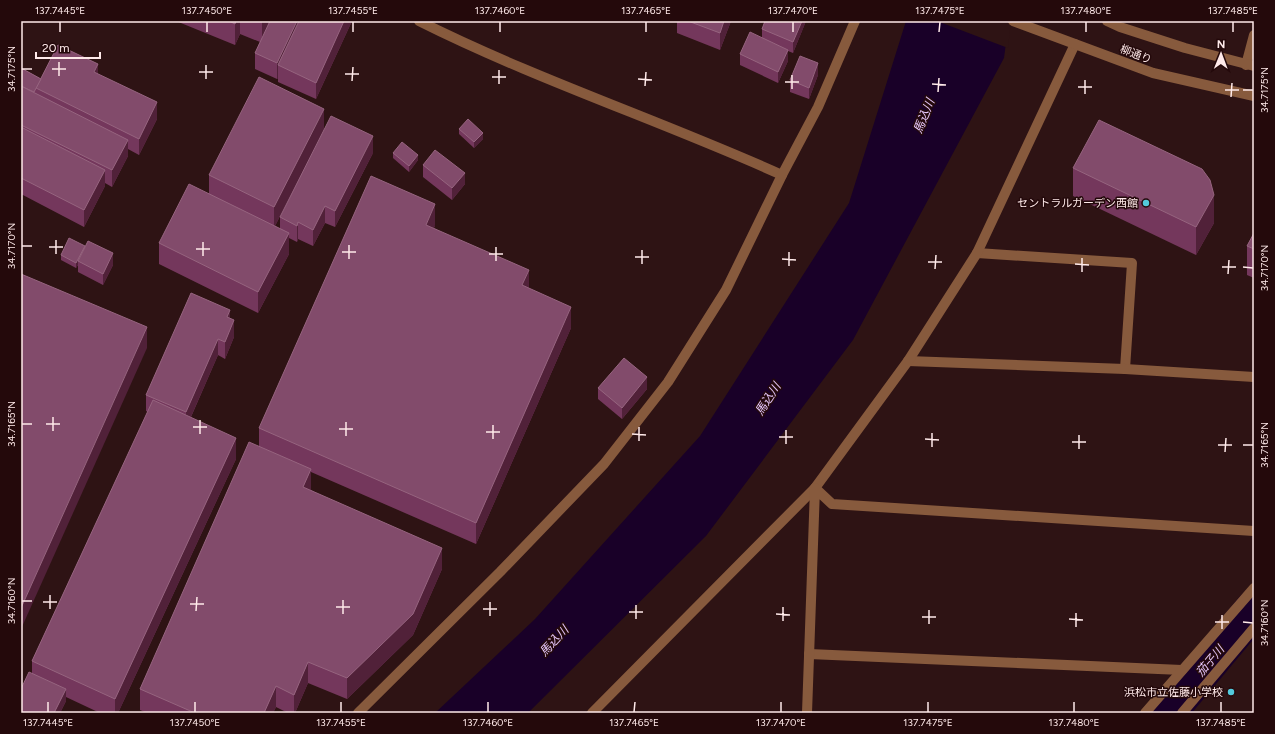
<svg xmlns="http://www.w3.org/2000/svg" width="1275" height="734" font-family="Figtree,'Noto Sans JP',sans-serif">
<rect width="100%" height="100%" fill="#2e1314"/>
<polygon fill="#190028" points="906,21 1009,21 1004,58 853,340 706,536 528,713 435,713 535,619 700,436 849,203"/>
<polygon fill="#2e1314" points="937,21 1011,21 1008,48"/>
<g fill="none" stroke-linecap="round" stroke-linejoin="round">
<polyline stroke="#190028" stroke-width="38" points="1167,713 1254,609"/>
<g stroke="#875a3d" stroke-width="10">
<path d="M419,21C537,80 662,121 782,175"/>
<polyline points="1246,65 1254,35"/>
<polyline points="977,253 1132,263 1125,369"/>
<polyline points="908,361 1125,369 1254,377"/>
<polyline points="809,654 1182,670"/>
<polyline points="358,713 500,572 604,464 668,382 726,290 782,175 818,107 855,21"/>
<polyline points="592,713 815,488 908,361 977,253 1075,44"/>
<polyline points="807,713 815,488 832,504 1254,531"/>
<polyline points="1145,713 1254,588"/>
<polyline points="1182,713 1254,628"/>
</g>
<g stroke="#875a3d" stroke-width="10">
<polyline points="1013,21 1153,73 1254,96"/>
<polyline points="1107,21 1120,27 1185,48 1254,66"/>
</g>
</g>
<g fill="#74375c">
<polygon points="176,21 352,21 316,99 278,82 278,78 277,79 255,69 255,53 260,42 240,34 235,45"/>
<polygon points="677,21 731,21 720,50 677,33"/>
<polygon points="765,21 806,21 793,53 788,51 788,61 778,83 740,65 740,54 762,37 762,29"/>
<polygon points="21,68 41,79 98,74 157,119 139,155 128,149 128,156 112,187 105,183 105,186 84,227 21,194"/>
<polygon points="818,75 809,99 790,92 790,80"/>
<polygon points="459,129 483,139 474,148 459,134"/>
<polygon points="324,130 275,226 280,229 280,217 373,153 335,227 325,223 313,246 298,239 297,242 289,238 289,254 258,313 159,264 159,243 209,194 209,175"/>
<polygon points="393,153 418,160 409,172 393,158"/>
<polygon points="423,165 465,184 452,200 423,177"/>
<polygon points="1073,168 1214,223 1196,255 1073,196"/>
<polygon points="435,225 434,228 529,288 571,328 476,544 311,472 311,490 442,569 413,635 347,699 308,683 295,713 288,713 276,707 273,713 147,713 140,710 140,689 259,446 259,428"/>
<polygon points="1254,233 1254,278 1247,275 1247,246"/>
<polygon points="85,247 113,265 103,285 78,272 78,265 76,268 61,260 61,255"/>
<polygon points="230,318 234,337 225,359 218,355 191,417 236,459 118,713 100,713 66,697 66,701 60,713 21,713 32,674 32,661 148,412 146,411 146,395"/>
<polygon points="598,388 647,389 622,419 598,399"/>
</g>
<g fill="#512139">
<polygon points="236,21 240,21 240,34 235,45 235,24"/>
<polygon points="263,21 271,21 262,43 262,22"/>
<polygon points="297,21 304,21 278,65 278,78 277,79 277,63"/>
<polygon points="344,21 352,21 316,99 316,83"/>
<polygon points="724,21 731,21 720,50 720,33"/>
<polygon points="802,21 806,21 793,53 793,42"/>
<polygon points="788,50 788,61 778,83 778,72"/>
<polygon points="818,63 818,75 809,99 809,88"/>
<polygon points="98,64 98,81 94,72"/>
<polygon points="157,102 157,119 139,155 139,139"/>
<polygon points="324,109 324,130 274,228 274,207"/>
<polygon points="483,133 483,139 474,148 474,142"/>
<polygon points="373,136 373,153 335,227 335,211"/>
<polygon points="128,140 128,156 112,187 112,170"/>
<polygon points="418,155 418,160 409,172 409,166"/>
<polygon points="105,170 105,186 84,227 84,210"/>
<polygon points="465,173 465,184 452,200 452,188"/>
<polygon points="1214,195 1214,223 1196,255 1196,227"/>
<polygon points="435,204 435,225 426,246 426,225"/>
<polygon points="325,206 325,223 313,246 313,230"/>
<polygon points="298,222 298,239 297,242 297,226"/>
<polygon points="289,233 289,254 258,313 258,292"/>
<polygon points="85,246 85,252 78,261 78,265 76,268 76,263"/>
<polygon points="113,253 113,265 103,285 103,274"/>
<polygon points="529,270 529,291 522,285"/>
<polygon points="571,307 571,328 476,544 476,523"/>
<polygon points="230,310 230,327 227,317"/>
<polygon points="234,320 234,337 225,359 225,342"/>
<polygon points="147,327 147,348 21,629 21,608"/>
<polygon points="218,339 218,355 186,428 186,412"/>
<polygon points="647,377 647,389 622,419 622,408"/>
<polygon points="236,438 236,459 118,713 115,713 115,699"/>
<polygon points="311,469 311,490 303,508 303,487"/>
<polygon points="442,548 442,569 413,635 347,699 347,678"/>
<polygon points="308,662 308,683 295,713 294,713 294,695"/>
<polygon points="276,686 276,707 273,713 264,713"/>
<polygon points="66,689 66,701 60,713 54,713"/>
</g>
<g fill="#824b6b" stroke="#96647f">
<polygon points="229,21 236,21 235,24"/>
<polygon points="270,21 297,21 277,63 255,53"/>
<polygon points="299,21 344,21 316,83 278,65"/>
<polygon points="688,21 724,21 720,33"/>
<polygon points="765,21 802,21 793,42 762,29"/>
<polygon points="750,32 788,50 778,72 740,54"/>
<polygon points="58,45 98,64 94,72 157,102 139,139 36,88"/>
<polygon points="800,56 818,63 809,88 790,80"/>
<polygon points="21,68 41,79 34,92 21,86"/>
<polygon points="259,77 324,109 274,207 209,175"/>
<polygon points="21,86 128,140 112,170 21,125"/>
<polygon points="331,116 373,136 335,211 325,206 313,230 298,222 297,226 280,217"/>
<polygon points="468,119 483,133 474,142 459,129"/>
<polygon points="1099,120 1202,169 1210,180 1214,195 1196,227 1073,168"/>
<polygon points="21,127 105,170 84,210 21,178"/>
<polygon points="402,142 418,155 409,166 393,153"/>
<polygon points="435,150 465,173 452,188 423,165"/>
<polygon points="371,176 435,204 426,225 529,270 522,285 571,307 476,523 259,428"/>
<polygon points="189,184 289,233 258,292 159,243"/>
<polygon points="1254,233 1254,249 1247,246"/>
<polygon points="69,238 85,246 76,263 61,255"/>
<polygon points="88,241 113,253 103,274 78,261"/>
<polygon points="21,274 147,327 21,608"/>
<polygon points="191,293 230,310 227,317 234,320 225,342 218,339 186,412 146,395"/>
<polygon points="624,358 647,377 622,408 598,388"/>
<polygon points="153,400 236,438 115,699 32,661"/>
<polygon points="249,442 311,469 303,487 442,548 413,614 347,678 308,662 294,695 276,686 264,713 195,713 140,689"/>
<polygon points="29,672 66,689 54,713 21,713 21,689"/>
</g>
<path fill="none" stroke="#ffeaea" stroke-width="1.5" d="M60,32V22M207,32V22M353,32V22M500,32V22M646,32V22M793,32V22M939,32L940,22M1086,32V22M1233,32V22M22,69H32M52,69H66M199,72H213M345,74H359M59,76V62M492,77H506M206,79V65M638,79L652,80M352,81L353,67M785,82H799M499,84V70M932,84L946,85M645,86L646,72M1078,87H1092M792,89V75M1225,90H1239M1243,90H1253M938,92L939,78M1085,94V80M1231,97L1232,83M22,246H32M49,247H63M196,249H210M342,252H356M56,254V240M489,254H503M203,256V242M635,257H649M349,259V245M782,259L796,260M496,261V247M928,262H942M642,264V250M1075,264L1089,265M789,266V252M1222,267H1236M1243,267L1253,268M935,269L936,255M1082,272V258M1228,274L1229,260M22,424H32M46,424H60M193,427H207M339,429H353M53,431V417M486,432H500M200,434V420M632,434L646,435M346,436V422M779,437H793M493,439V425M925,439L939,440M639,441V427M1072,442H1086M786,444V430M1218,445H1232M1243,445H1253M932,447V433M1079,449V435M1225,452L1226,438M22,601H32M43,602H57M190,604H204M336,607H350M50,609V595M483,609H497M196,611L197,597M629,612H643M343,614V600M776,614L790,615M490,616V602M922,617H936M636,619V605M1069,619L1083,620M783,621V607M1215,622H1229M1243,622L1253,623M929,624V610M1076,627V613M1222,629V615M48,712V702M195,712V702M341,712V702M488,712V702M634,712L635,702M781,712V702M928,712V702M1074,712V702M1221,712V702"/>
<g fill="#53cadc" stroke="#24090b" stroke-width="1.5">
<circle cx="1146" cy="203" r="4"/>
<circle cx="1231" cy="692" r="4"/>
</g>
<g text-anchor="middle" stroke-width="3" stroke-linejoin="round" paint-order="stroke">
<g font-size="11" fill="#ffeaea" stroke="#24090b">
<text transform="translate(1136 54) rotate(21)" y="4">柳通り</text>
</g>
<g font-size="11" fill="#ffeaea" stroke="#24090b" text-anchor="end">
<text x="1138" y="207">セントラルガーデン西館</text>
<text x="1223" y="696">浜松市立佐藤小学校</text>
</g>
<g font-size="12" font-style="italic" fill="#e4c5fa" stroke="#24090b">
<text transform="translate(924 116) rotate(-68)" y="4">馬込川</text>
<text transform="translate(768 399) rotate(-57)" y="4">馬込川</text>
<text transform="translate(554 641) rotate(-47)" y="4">馬込川</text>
<text transform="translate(1210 661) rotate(-50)" y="4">茄子川</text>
</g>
</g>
<rect width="1275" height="734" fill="none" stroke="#24090b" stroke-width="44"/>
<g transform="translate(1221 54) rotate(1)" stroke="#24090b" stroke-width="3" paint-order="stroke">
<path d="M0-3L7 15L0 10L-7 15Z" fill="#ffeaea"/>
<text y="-6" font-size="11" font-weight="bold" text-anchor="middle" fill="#ffeaea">N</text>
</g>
<path d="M36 52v6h64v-6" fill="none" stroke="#ffeaea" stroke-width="2"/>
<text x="42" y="52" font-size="12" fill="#ffeaea" stroke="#24090b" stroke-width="3" paint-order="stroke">20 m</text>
<rect x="22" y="22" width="1231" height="690" fill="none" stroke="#ffeaea" stroke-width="1.5"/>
<g font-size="10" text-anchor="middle" fill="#ffeaea">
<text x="60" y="14">137.7445°E</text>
<text x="207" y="14">137.7450°E</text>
<text x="353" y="14">137.7455°E</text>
<text x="500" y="14">137.7460°E</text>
<text x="646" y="14">137.7465°E</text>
<text x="793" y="14">137.7470°E</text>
<text x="940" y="14">137.7475°E</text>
<text x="1086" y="14">137.7480°E</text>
<text x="1233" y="14">137.7485°E</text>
<text transform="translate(11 69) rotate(-90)" y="4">34.7175°N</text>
<text transform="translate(1264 90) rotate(-90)" y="4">34.7175°N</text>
<text transform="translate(11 246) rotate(-90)" y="4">34.7170°N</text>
<text transform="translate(1264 268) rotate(-90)" y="4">34.7170°N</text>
<text transform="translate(11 424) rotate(-90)" y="4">34.7165°N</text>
<text transform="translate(1264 445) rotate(-90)" y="4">34.7165°N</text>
<text transform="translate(11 601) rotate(-90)" y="4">34.7160°N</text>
<text transform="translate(1264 623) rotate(-90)" y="4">34.7160°N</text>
<text x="48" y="726">137.7445°E</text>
<text x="195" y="726">137.7450°E</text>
<text x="341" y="726">137.7455°E</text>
<text x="488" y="726">137.7460°E</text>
<text x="634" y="726">137.7465°E</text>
<text x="781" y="726">137.7470°E</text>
<text x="928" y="726">137.7475°E</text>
<text x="1074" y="726">137.7480°E</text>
<text x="1221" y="726">137.7485°E</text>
</g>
</svg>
